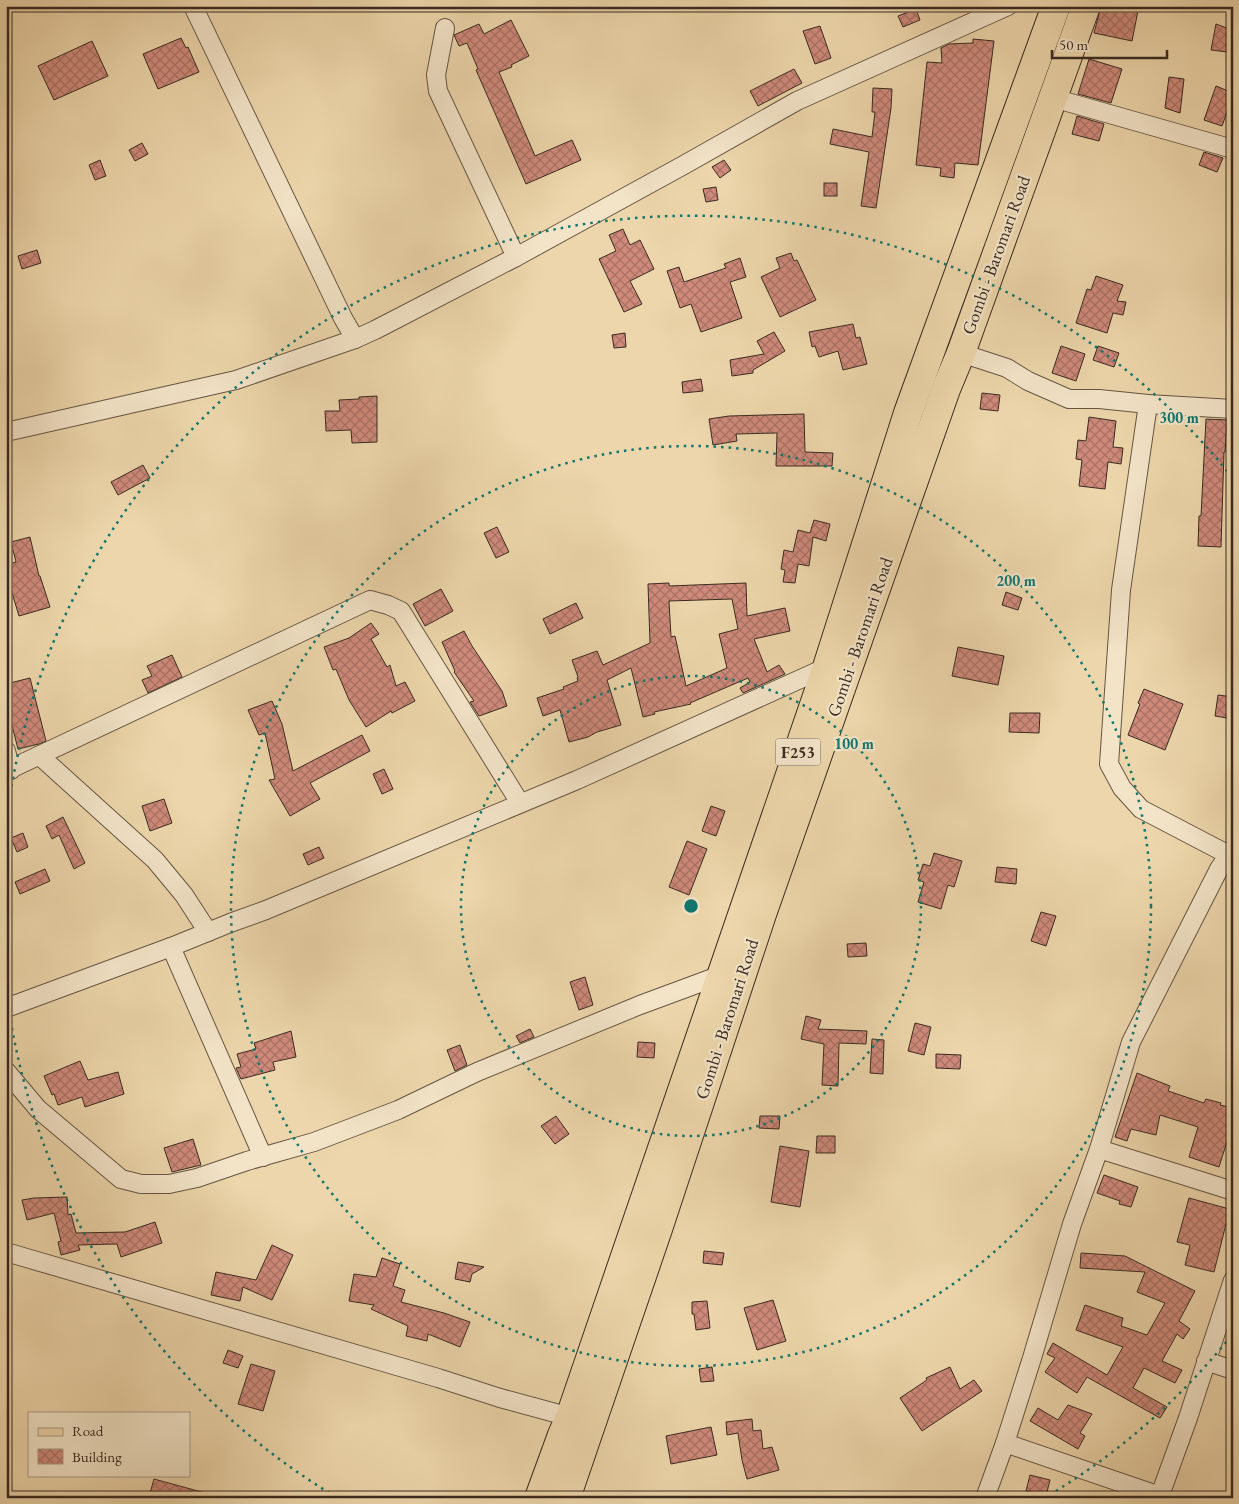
<svg xmlns="http://www.w3.org/2000/svg" width="1239" height="1504" font-family="'EB Garamond',serif">
<defs>
<pattern id="building-cross-hatch" width="8" height="8" patternUnits="userSpaceOnUse" patternTransform="scale(1.25)"><rect width="8" height="8" fill="#cf8a7b"/><path d="M0 0l8 8M0 8l8-8" fill="none" stroke="#a97164"/></pattern>
</defs>
<rect width="100%" height="100%" fill="#edd6ab"/>
<filter id="stains"><feTurbulence type="fractalNoise" baseFrequency=".004" numOctaves="4"/><feColorMatrix values="0 0 0 0 .2 0 0 0 0 .09 0 0 0 0 .02 0 0 0 .5 -.17"/></filter>
<radialGradient id="worn" r=".72"><stop offset=".6" stop-color="#630" stop-opacity="0"/><stop offset="1" stop-color="#630" stop-opacity=".3"/></radialGradient>
<g fill="url(#building-cross-hatch)" stroke="#392b22" fill-rule="evenodd">
<polygon points="1101,6 1139,6 1132,41 1094,33"/>
<polygon points="916,9 920,20 903,27 898,16"/>
<polygon points="511,20 529,56 511,65 512,67 499,72 535,156 572,140 581,160 526,184 476,70 478,69 467,43 459,46 454,35 479,24 484,34"/>
<polygon points="1216,24 1232,30 1228,52 1211,50"/>
<polygon points="820,26 831,58 815,64 803,31"/>
<polygon points="181,38 186,48 188,47 199,72 158,89 143,54"/>
<polygon points="973,39 994,41 978,165 955,163 954,178 940,176 941,168 916,165 927,62 942,63 941,48 949,44 973,43"/>
<polygon points="92,41 108,76 54,100 38,66"/>
<polygon points="1089,59 1122,69 1111,103 1078,94"/>
<polygon points="794,69 802,83 758,106 750,91"/>
<polygon points="1169,77 1184,79 1180,113 1165,108"/>
<polygon points="1216,86 1233,93 1233,96 1222,126 1204,120"/>
<polygon points="873,88 892,89 891,108 876,208 861,206 869,152 830,144 833,129 872,137 875,112 872,112"/>
<polygon points="1077,116 1104,124 1099,141 1072,134"/>
<polygon points="142,143 148,154 135,161 129,150"/>
<polygon points="1204,152 1223,158 1217,172 1199,165"/>
<polygon points="100,160 106,176 95,180 89,165"/>
<polygon points="724,160 731,170 720,178 712,167"/>
<rect x="824" y="183" width="13" height="13"/>
<polygon points="716,187 718,200 706,202 703,189"/>
<polygon points="623,229 630,245 640,240 654,269 630,281 642,304 624,312 599,259 616,251 609,235"/>
<polygon points="37,250 41,263 22,269 18,256"/>
<polygon points="791,253 794,261 797,260 816,300 780,317 761,277 780,268 776,258"/>
<polygon points="740,258 746,277 730,282 742,318 701,332 691,304 680,308 667,271 679,267 684,282 726,268 724,264"/>
<polygon points="1096,276 1123,285 1117,301 1126,302 1123,315 1113,313 1107,333 1076,323 1087,289 1091,290"/>
<polygon points="853,324 856,338 860,337 867,364 843,370 838,351 819,357 815,346 812,347 809,332"/>
<polygon points="774,332 785,351 753,370 753,373 732,376 730,360 764,354 757,341"/>
<polygon points="625,333 626,347 614,348 612,335"/>
<polygon points="1061,346 1085,354 1076,381 1052,373"/>
<polygon points="1098,346 1119,353 1114,367 1093,360"/>
<polygon points="701,379 703,391 683,393 682,382"/>
<polygon points="982,393 1000,395 998,411 980,409"/>
<polygon points="377,396 377,442 352,443 351,430 326,431 325,411 340,411 339,400 359,399 359,397"/>
<polygon points="804,414 805,452 833,453 832,466 776,466 777,433 736,434 737,441 713,445 709,419 729,416"/>
<polygon points="1089,417 1116,421 1113,447 1123,448 1121,464 1108,462 1105,489 1079,486 1082,460 1076,459 1078,440 1086,441"/>
<polygon points="1206,419 1227,420 1225,452 1224,452 1221,547 1198,546 1199,516 1201,516"/>
<polygon points="143,465 150,478 118,495 111,482"/>
<polygon points="814,520 830,524 826,541 813,537 809,566 798,564 795,583 783,582 785,570 781,569 784,550 793,552 798,530 810,533"/>
<polygon points="497,527 509,552 496,558 484,533"/>
<polygon points="30,537 39,576 40,576 50,607 19,616 6,573 6,565 16,562 11,542"/>
<path d="M669,583V586L746,583L747,616L785,608L790,631L754,639L767,672L779,665L785,674L743,693L740,688L750,682L748,678L690,703L691,704L654,712L655,714L643,717L631,668L607,680L621,725L597,732L588,737L569,742L560,710L543,716L537,698L564,689L563,687L578,681L577,678L578,677L572,660L597,651L603,665L650,643L648,584ZM732,599L738,629L719,634L727,668L686,686L675,636L671,637L669,601Z"/>
<polygon points="441,589 453,611 425,626 413,604"/>
<polygon points="1006,592 1022,598 1018,610 1002,605"/>
<polygon points="576,603 583,618 550,634 543,619"/>
<polygon points="371,623 379,634 371,639 387,667 390,665 396,686 405,682 415,701 392,713 391,711 366,727 349,700 336,669 333,670 324,647 349,638"/>
<polygon points="464,631 472,646 502,691 507,706 479,716 470,702 474,701 454,672 455,671 442,642"/>
<polygon points="958,647 1004,656 998,685 952,676"/>
<polygon points="172,655 182,677 148,693 142,680 152,676 147,666"/>
<polygon points="30,678 46,741 39,744 18,749 6,702 6,684"/>
<polygon points="1144,689 1183,704 1165,750 1128,735 1140,704 1138,703"/>
<polygon points="1218,695 1233,697 1233,719 1215,716"/>
<polygon points="272,701 282,724 293,771 362,735 370,751 310,783 320,799 290,816 269,780 275,779 265,733 259,735 248,710"/>
<polygon points="1010,713 1040,713 1039,733 1009,732"/>
<polygon points="384,769 393,789 382,794 373,774"/>
<polygon points="164,799 172,823 150,831 142,806"/>
<polygon points="711,806 725,811 716,836 702,831"/>
<polygon points="63,817 85,863 74,869 59,835 52,839 46,826"/>
<polygon points="23,833 28,847 17,852 11,838"/>
<polygon points="687,841 707,849 689,895 669,887"/>
<polygon points="319,847 324,858 308,865 303,854"/>
<polygon points="934,853 962,861 954,887 948,885 941,909 918,902 924,882 918,880 923,864 930,866"/>
<polygon points="997,867 1017,869 1016,884 995,882"/>
<polygon points="45,869 50,881 20,894 15,882"/>
<polygon points="1041,912 1056,916 1046,946 1031,941"/>
<polygon points="866,943 867,956 848,957 847,944"/>
<polygon points="585,977 593,1005 579,1010 570,982"/>
<polygon points="806,1016 821,1020 818,1029 867,1031 866,1044 839,1043 838,1086 822,1085 824,1044 801,1039"/>
<polygon points="915,1023 931,1027 924,1055 908,1051"/>
<polygon points="530,1029 534,1037 520,1043 516,1036"/>
<polygon points="291,1031 296,1057 273,1062 275,1070 241,1079 236,1068 241,1067 237,1054 256,1049 254,1043"/>
<polygon points="872,1039 884,1040 883,1074 870,1073"/>
<polygon points="638,1042 655,1043 654,1058 637,1057"/>
<polygon points="460,1045 467,1065 455,1071 447,1050"/>
<polygon points="936,1054 961,1055 960,1069 936,1068"/>
<polygon points="80,1061 88,1080 118,1072 124,1094 85,1107 82,1097 58,1105 54,1094 52,1095 44,1076"/>
<polygon points="1137,1073 1170,1086 1168,1091 1204,1103 1206,1099 1221,1103 1220,1105 1233,1108 1233,1136 1229,1135 1219,1167 1189,1157 1198,1127 1160,1115 1156,1135 1131,1129 1127,1141 1115,1137"/>
<polygon points="556,1116 569,1134 555,1144 541,1126"/>
<polygon points="760,1116 780,1116 779,1129 759,1128"/>
<polygon points="817,1136 835,1136 835,1153 816,1153"/>
<polygon points="193,1139 201,1165 172,1172 164,1148"/>
<polygon points="780,1146 809,1151 800,1207 771,1202"/>
<polygon points="1104,1175 1138,1187 1131,1207 1119,1204 1120,1201 1097,1193"/>
<polygon points="67,1197 68,1215 71,1214 76,1233 125,1232 155,1222 162,1243 121,1257 117,1244 78,1245 80,1250 61,1255 58,1242 61,1241 54,1213 27,1220 22,1200 34,1198"/>
<polygon points="1189,1198 1233,1210 1233,1226 1226,1224 1214,1272 1185,1265 1190,1245 1177,1242"/>
<polygon points="272,1245 293,1255 272,1300 243,1287 240,1301 211,1295 216,1272 256,1280"/>
<polygon points="704,1251 724,1253 722,1265 703,1263"/>
<polygon points="1081,1253 1125,1256 1195,1291 1179,1321 1190,1329 1183,1339 1177,1334 1162,1361 1182,1370 1175,1383 1144,1368 1133,1388 1167,1407 1160,1418 1087,1377 1077,1393 1045,1372 1055,1358 1047,1354 1053,1343 1107,1375 1123,1347 1076,1330 1085,1305 1123,1318 1121,1326 1147,1335 1165,1303 1137,1292 1145,1272 1080,1268"/>
<polygon points="382,1258 400,1264 393,1286 405,1290 401,1302 444,1313 470,1322 460,1347 428,1334 427,1341 406,1336 408,1326 371,1309 374,1305 349,1301 354,1274 376,1277"/>
<polygon points="458,1262 484,1267 472,1274 470,1282 455,1279"/>
<polygon points="773,1300 786,1341 757,1350 744,1308"/>
<polygon points="707,1301 710,1328 696,1330 694,1314 692,1314 692,1302"/>
<polygon points="228,1350 243,1356 238,1368 223,1363"/>
<polygon points="251,1364 275,1371 263,1411 238,1404"/>
<polygon points="712,1367 714,1381 701,1382 699,1369"/>
<polygon points="950,1367 960,1389 974,1380 982,1391 922,1431 900,1398 927,1380 926,1378"/>
<polygon points="1068,1405 1092,1414 1080,1433 1085,1436 1078,1449 1030,1421 1038,1408 1058,1420"/>
<polygon points="752,1419 753,1431 761,1430 763,1449 772,1447 779,1470 747,1479 742,1460 738,1433 727,1435 726,1422"/>
<polygon points="711,1427 717,1455 671,1464 666,1436"/>
<polygon points="1030,1475 1050,1480 1046,1496 1026,1491"/>
<polygon points="154,1479 209,1494 208,1498 170,1498 150,1493"/>
</g>
<g fill="none" stroke-linecap="round" stroke-linejoin="round">
<defs>
<g id="street">
<polyline points="193,6 343,318 355,339"/>
<polyline points="445,28 436,75 438,91 516,257"/>
<polyline points="1053,98 1233,149"/>
<polyline points="961,353 1007,368 1028,381 1069,399 1099,399 1148,404 1233,409"/>
<polyline points="1148,404 1121,590 1109,764 1122,788 1141,809 1229,855"/>
<polyline points="6,432 236,380 355,339 375,330 516,257 682,166 797,101 1008,6"/>
<polyline points="6,751 11,770"/>
<polyline points="40,756 155,860 184,895 208,932"/>
<polyline points="6,771 370,600 388,605 401,611 520,803"/>
<polyline points="171,947 263,1157"/>
<polyline points="6,1008 171,947 230,923 266,910 577,780 827,667"/>
<polyline points="6,1071 38,1109 121,1179 141,1184 169,1184 197,1178 247,1161 314,1142 398,1110 477,1072 640,1005 721,975"/>
<polyline points="1099,1149 1233,1191"/>
<polyline points="6,1252 438,1378 500,1398 570,1417"/>
<polyline points="1206,1361 1233,1370"/>
<polyline points="1005,1443 1160,1496"/>
<polyline points="985,1498 1005,1443 1032,1358 1072,1224 1099,1149 1131,1042 1219,869 1233,849"/>
<polyline points="1159,1498 1188,1418 1233,1280"/>
</g>
<g id="primary">
<polyline points="539,1498 562,1435 570,1417 827,667 908,413 1056,6"/>
<polyline points="566,1498 658,1229 762,914 946,389 961,353 1086,6"/>
</g>
</defs>
<use href="#street" stroke="#665644" stroke-width="20"/>
<use href="#primary" stroke="#392b22" stroke-width="30"/>
<use href="#street" stroke="#f3e4c8" stroke-width="18"/>
<use href="#primary" stroke="#edd6ab" stroke-width="28"/>
</g>
<g fill="none" stroke="#0f766e" stroke-width="2.5" stroke-dasharray="2.5 5">
<circle cx="691" cy="906" r="230"/>
<circle cx="691" cy="906" r="460"/>
<path d="M1231 1336A690 690 0 0 1 1046 1497M336 1497A690 690 0 0 1 7 996M7 816A690 690 0 0 1 1231 476"/>
</g>
<g text-anchor="middle" stroke-width="4.5" stroke-linejoin="round" paint-order="stroke">
<rect fill="#f3e4c8" stroke="#716254" stroke-width="1" x="775.5" y="738.5" width="45" height="27" rx="4"/>
<g font-size="16" font-weight="bold" fill="#392b22">
<text x="798" y="758">F253</text>
</g>
<g font-size="18" fill="#392b22" stroke="#f3e4c8">
<text transform="translate(996 255) rotate(-70)" y="6">Gombi - Baromari Road</text>
<text transform="translate(860 637) rotate(-71)" y="6">Gombi - Baromari Road</text>
<text transform="translate(727 1019) rotate(-72)" y="6">Gombi - Baromari Road</text>
</g>
</g>
<circle cx="691" cy="906" r="8" fill="#0f766e" stroke="#f3e4c8" stroke-width="2.5"/>
<g font-size="15" text-anchor="middle" font-weight="bold" fill="#0f766e" stroke="#f3e4c8" stroke-width="4.5" stroke-linejoin="round" paint-order="stroke">
<text x="1179" y="423">300 m</text>
<text x="1016" y="586">200 m</text>
<text x="854" y="749">100 m</text>
</g>
<rect width="1239" height="1504" fill="none" stroke="#edd6ab" stroke-width="25"/>
<rect x="8" y="8" width="1224" height="1489" fill="none" stroke="#392b22" stroke-width="2.5"/>
<rect x="12" y="12" width="1214" height="1479" fill="none" stroke="#392b22"/>
<rect x="28" y="1412" width="162" height="65" fill="#f3e4c8" stroke="#a99a86"/>
<rect x="38" y="1428" width="25" height="8" fill="#edd6ab" stroke="#a99a86"/>
<text x="72" y="1436" font-size="15" fill="#392b22">Road</text>
<rect x="38" y="1449" width="25" height="15" fill="url(#building-cross-hatch)" stroke="#a99a86"/>
<text x="72" y="1462" font-size="15" fill="#392b22">Building</text>
<path d="M1052 50v8h115v-8" fill="none" stroke="#392b22" stroke-width="2.5"/>
<text x="1059" y="50" font-size="15" fill="#392b22" stroke="#f3e4c8" stroke-width="4" paint-order="stroke">50 m</text>
<rect width="100%" height="100%" filter="url(#stains)"/>
<rect width="100%" height="100%" fill="url(#worn)"/>
</svg>
